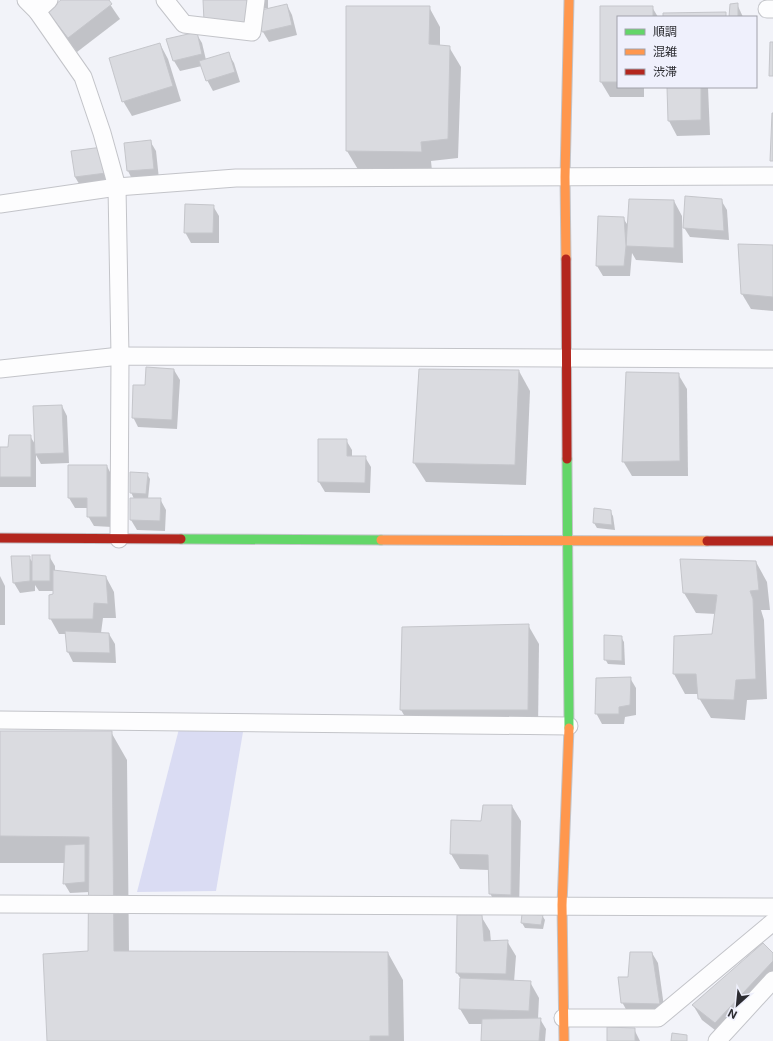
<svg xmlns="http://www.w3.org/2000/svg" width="773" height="1041" font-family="Inter,'Noto Sans JP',sans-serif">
<rect width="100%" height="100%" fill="#f2f3f9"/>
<polygon fill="#dadcf3" points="180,725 244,726 216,891 137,892"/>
<g fill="#0003">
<polygon points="63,0 107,0 120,19 77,52 57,27 48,11"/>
<polygon points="204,0 268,0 268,8 255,10"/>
<polygon points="737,4 743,17 730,17"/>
<polygon points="287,5 292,15 297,35 269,42 263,32"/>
<polygon points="347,7 429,7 440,27 440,46 449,47 461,67 458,158 431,161 432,171 359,171 347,151"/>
<polygon points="601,7 652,7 658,17 618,17 618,87 644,87 644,97 610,97 601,82"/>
<polygon points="196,33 202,43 206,60 228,53 234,63 240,82 213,91 207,80 202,66 180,71 174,61 167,40"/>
<polygon points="160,44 168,59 181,101 132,116 123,101"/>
<polygon points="668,87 708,87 710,135 677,136 669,121"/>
<polygon points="150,141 156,151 159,179 133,181 128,171 125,144"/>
<polygon points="102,148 112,183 81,187 75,177"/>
<polygon points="721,200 727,210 729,240 690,237 683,226"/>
<polygon points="674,201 682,216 683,263 636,260 632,253 630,276 603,276 597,266 599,217 623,218 629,227"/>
<polygon points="213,206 219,216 219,243 191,243 185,232"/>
<polygon points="773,246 773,311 751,309 742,294"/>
<polygon points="174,370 180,380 177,429 138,427 133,417"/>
<polygon points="519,371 530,391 526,485 426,482 414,463"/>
<polygon points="678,374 687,389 688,476 632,476 623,461"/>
<polygon points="62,406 67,416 69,463 41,464 36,455 36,487 0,487 0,448 9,448 30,436 35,444"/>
<polygon points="346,440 352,450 352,457 365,457 371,467 370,493 325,492 319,482"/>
<polygon points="107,466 112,476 112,527 94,526 88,516 88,508 75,508 69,498"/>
<polygon points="147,474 150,479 148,499 160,499 166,510 165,531 137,530 131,520 131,499 134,499 131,492"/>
<polygon points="610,511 613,516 615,530 597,528 594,523"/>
<polygon points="49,556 55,566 55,571 106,577 114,592 116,618 103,618 101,633 109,634 115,644 116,663 73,662 68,652 67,634 59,634 50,618 54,591 39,591 35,585 35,591 20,593 14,583 29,557 33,563"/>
<polygon points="756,562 767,582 770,610 761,610 764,620 767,699 747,700 745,720 711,718 699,698 699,694 685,694 674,674 713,635 716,614 696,613 684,593"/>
<polygon points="0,576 5,586 5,625 0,625"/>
<polygon points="528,625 539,644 538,730 413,730 401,710 403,628"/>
<polygon points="621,637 624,642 625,665 608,664 605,659"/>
<polygon points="630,678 636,688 636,715 625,717 624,724 602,724 596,713"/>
<polygon points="0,732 111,732 127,760 129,952 388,953 403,980 404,1041 48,1041 89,952 90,892 70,893 64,883 65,863 0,863"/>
<polygon points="512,806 521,821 519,910 498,909 490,893 489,870 460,869 451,854 482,822"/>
<polygon points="523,915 542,915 545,920 543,929 525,928 522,923"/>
<polygon points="481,916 490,931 491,942 507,941 516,956 514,982 530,982 539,998 538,1019 540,1019 546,1029 545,1041 482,1041 483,1024 469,1024 460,1009 461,979 457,973"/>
<polygon points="652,953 658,963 665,1014 628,1013 622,1002"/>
<polygon points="773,954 773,985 724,1037 702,1020 693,1005"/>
<polygon points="634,1029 640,1041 608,1041"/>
</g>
<g fill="#dadbe0" stroke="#c5c6cb">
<polygon points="61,0 109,0 112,4 68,38 47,11"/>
<polygon points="203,0 247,0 249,24 204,21"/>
<polygon points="738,3 738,17 729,17 730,4"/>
<polygon points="287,4 292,25 262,32 257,11"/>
<polygon points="346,6 430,6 429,44 450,46 448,139 421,142 422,152 346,151"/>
<polygon points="600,6 653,6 653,17 618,17 618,82 600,82"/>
<polygon points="726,12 726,17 663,17 663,13"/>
<polygon points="197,32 202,54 173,61 166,39"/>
<polygon points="770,42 773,42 773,76 769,76"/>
<polygon points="160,43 173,86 122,102 109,58"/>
<polygon points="229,52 235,72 206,81 199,61"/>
<polygon points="667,87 701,87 701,120 668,121"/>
<polygon points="772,113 773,113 773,161 770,161"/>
<polygon points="151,140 154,169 127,171 124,143"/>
<polygon points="103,147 106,173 75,177 71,151"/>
<polygon points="685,196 722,199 724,231 683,228"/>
<polygon points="629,199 674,200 674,248 626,246"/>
<polygon points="185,204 214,205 213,233 184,233"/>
<polygon points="598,216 624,217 626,246 624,266 596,266"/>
<polygon points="738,244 773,245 773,297 741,294"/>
<polygon points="146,367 174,369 172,420 132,418 133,385 145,385"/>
<polygon points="419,369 519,370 515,465 413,463"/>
<polygon points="626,372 679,373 680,461 622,462"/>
<polygon points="62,405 64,453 35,454 33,406"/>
<polygon points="9,435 31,435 31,477 0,477 0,447 8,447"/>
<polygon points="318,439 347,439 347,456 366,456 365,483 318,482"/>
<polygon points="68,465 107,465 107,517 87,517 87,498 68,498"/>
<polygon points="130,472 148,473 146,494 130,493"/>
<polygon points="130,498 161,498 160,521 130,520"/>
<polygon points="594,508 611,510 612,525 593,523"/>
<rect x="32" y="555" width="18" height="26"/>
<polygon points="11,556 30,556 30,581 13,583"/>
<polygon points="680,559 756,561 759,590 750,591 753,599 756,679 736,680 734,700 698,699 696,674 673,674 674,636 712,634 717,595 683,593"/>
<polygon points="53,570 106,576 108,604 94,603 93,619 49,619 49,595 53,594"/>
<polygon points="529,624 528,710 400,710 402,627"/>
<polygon points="65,631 109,633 110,653 67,652"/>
<polygon points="604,635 622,636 622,661 604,660"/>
<polygon points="631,677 630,705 619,707 619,714 595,714 596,678"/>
<polygon points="0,731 112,731 114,951 388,952 389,1036 370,1036 370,1041 47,1041 43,954 88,951 89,837 0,836"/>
<polygon points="483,805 512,805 511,895 489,894 488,855 450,854 451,820 481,821"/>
<polygon points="85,844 85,882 63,884 65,845"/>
<polygon points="522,914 543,915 541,925 521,923"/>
<polygon points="457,915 482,915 484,941 508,940 506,974 456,973"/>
<polygon points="763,943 773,953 773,961 715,1023 692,1005"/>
<polygon points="630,952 652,952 660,1004 621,1003 618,977 628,977"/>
<polygon points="460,978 531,981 529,1011 459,1009"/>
<polygon points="541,1018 539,1041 481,1041 482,1019"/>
<polygon points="607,1027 635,1028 635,1041 607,1041"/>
<polygon points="672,1033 687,1035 687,1041 671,1041"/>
</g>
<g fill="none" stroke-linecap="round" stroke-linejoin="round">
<defs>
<g id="street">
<polyline points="26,0 37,11 83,77 102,133 117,187 120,356 119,539"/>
<polyline points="165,0 184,24 252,32 256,0"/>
<polyline points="767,9 773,9"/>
<polyline points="37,11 49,0"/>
<polyline points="0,204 117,187 236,178 773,176"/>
<polyline points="0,369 120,356 773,359"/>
<polyline points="0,720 569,726"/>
<polyline points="0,904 773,907"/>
<polyline points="563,1018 658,1018 773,922"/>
<polyline points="717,1041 773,980"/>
</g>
<g id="fast">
<polyline points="567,459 569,728"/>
<polyline points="181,539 381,540"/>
</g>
<g id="slow">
<polyline points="566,259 565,177 569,0"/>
<polyline points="381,540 707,541"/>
<polyline points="564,1041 562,905 569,728"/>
</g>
<g id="jam">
<polyline points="566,259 567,459"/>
<polyline points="0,538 181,539"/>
<polyline points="707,541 773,541"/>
</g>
</defs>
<use href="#street" stroke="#c3c4c9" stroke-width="19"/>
<use href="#fast" stroke="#c3c4c9" stroke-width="11"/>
<use href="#slow" stroke="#c3c4c9" stroke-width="11"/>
<use href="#jam" stroke="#c3c4c9" stroke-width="11"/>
<use href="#street" stroke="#fdfdfe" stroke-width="17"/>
<use href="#fast" stroke="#63d668" stroke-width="9"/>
<use href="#slow" stroke="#ff974d" stroke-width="9"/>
<use href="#jam" stroke="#b3261e" stroke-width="9"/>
</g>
<rect x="617" y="16" width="140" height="72" fill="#eff0fc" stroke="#a1a2ab"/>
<rect x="625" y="29" width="20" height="6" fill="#63d668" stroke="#a1a2ab"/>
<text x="653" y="36" font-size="12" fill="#2c2c31">順調</text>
<rect x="625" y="49" width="20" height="6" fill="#ff974d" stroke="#a1a2ab"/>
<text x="653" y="56" font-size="12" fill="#2c2c31">混雑</text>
<rect x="625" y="69" width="20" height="6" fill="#b3261e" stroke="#a1a2ab"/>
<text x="653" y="76" font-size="12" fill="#2c2c31">渋滞</text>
<g transform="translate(737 1005) rotate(207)" stroke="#eff0fc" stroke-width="3" paint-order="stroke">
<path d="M0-3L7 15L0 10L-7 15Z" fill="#2c2c31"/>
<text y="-6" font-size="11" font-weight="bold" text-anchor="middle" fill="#2c2c31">N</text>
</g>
</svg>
